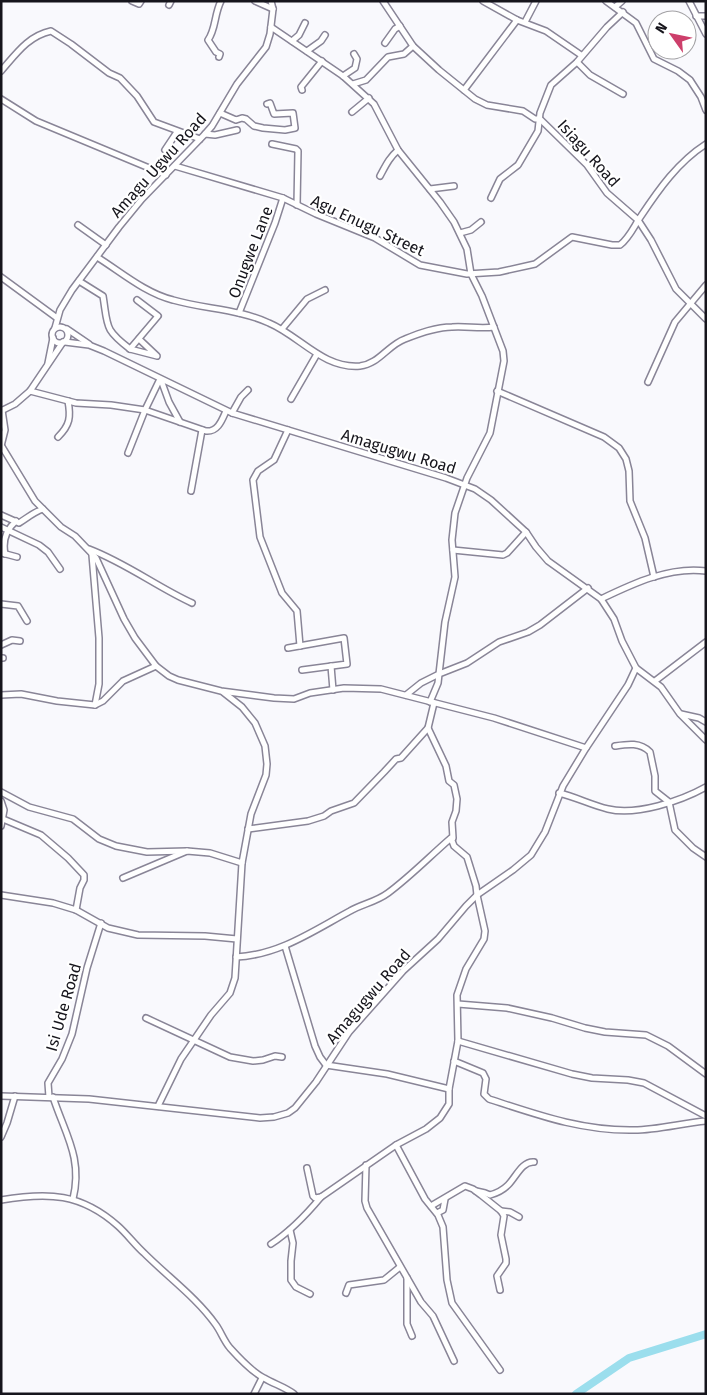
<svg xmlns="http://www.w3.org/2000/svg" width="707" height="1395" font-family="'Fira Sans',sans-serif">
<rect width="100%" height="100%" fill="#f9f9fd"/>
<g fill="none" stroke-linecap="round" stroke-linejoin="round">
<polyline stroke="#9bdeed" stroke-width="8" points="576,1394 629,1358 706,1334"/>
<defs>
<g id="street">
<polyline points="132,1 139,4 141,1"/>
<polyline points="255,1 273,9"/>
<polyline points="383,1 413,46 439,70 475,99 487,105 523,111 535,119 540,119 587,165 607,193 638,220 651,240 676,289 706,319"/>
<polyline points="483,1 517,20 546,31 581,55"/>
<polyline points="606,1 636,23 654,59 678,71 690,80 701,97 706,110"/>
<polyline points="689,1 706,34"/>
<polyline points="169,5 171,1"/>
<polyline points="615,7 622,1"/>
<polyline points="696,16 706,16"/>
<polyline points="525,22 536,1"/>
<polyline points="271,27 343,76 374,104 398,150 440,202 454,222 467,249 471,274 482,296 503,351 504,361 490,433 467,478 455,513 452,540 455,577 445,622 439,674 421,683 406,695"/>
<polyline points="292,41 299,35 305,23"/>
<polyline points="385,43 395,29 400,26"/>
<polyline points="307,51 321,41 325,35"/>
<path d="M219,57L220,54L216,52L208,40C216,29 214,15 221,1"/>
<polyline points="577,62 590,75 623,94"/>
<path d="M1,71C16,54 28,36 51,31L71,44L109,73L120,78L137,96L154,122L200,139"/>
<polyline points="343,76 355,68 357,59 354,54"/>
<polyline points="353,84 366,80 388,57 404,54 413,46"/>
<polyline points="302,90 301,87 322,61"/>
<polyline points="464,90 517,20"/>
<polyline points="1,99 36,121 166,175"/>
<polyline points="352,112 369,98"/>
<polyline points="220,113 236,120 242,118 246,119 254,126 263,128 285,130 295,128 293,113 274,114 270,103 267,104"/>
<polyline points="205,134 215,135 237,130"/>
<polyline points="272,144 296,149 298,151 297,205"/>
<polyline points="165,150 177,132"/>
<path d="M175,166L283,198L316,214L375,238L420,265L467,274L499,272L535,264L572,237L612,245H620C630,237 634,226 641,216C659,189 678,162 706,144"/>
<path d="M380,176C386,165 389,158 398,150"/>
<polyline points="430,189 454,186"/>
<polyline points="491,198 500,179 518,165 538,131 540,113 551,85 577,62 607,27 623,12"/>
<polyline points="78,225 106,245"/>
<polyline points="460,233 471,230 481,222"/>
<path d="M97,257C121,272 145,293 173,300C204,309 239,309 269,323C300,336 323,369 360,366C379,364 388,345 405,339C420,333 436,327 452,327C467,326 480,329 494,327"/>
<polyline points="1,277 57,318"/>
<path d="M79,281L103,296C108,327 104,329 130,349L158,316L137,300"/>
<polyline points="239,313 275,223 283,198"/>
<circle cx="60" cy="335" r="8"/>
<polyline points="55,328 60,310 72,290 119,227 142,199 205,134 212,126 237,84 266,47 270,34 273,9 271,1"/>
<polyline points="67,329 89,344"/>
<polyline points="282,329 307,299 325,290"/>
<polyline points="65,342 89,345 104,351 232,413 446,478 475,489 491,500 526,532 536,547 548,561 601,599 614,619 622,641 636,668 661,687 680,714 706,740"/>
<polyline points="130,349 157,356 139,339"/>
<polyline points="48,363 53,338"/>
<polyline points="161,380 169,402 180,422"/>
<polyline points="648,382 675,322 706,285"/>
<path d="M30,391L76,403L111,405L145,410L206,431C218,432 222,420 226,411"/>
<polyline points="497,391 604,437 619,448 626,459 629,471 630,501 645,538 654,577"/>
<polyline points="291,399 317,354"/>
<polyline points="1,411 15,404 30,391 63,342"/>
<polyline points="232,413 241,397 248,390"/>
<polyline points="288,430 274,460 258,471 253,480 260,537 282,593 297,611 300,646"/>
<path d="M58,437C70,425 71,417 68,401"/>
<polyline points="1,445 35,501 61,527 75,536 96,558 124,619 135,638 156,666 169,676 178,680 221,691 274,698 294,699 310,693 344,688 381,689 494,718 586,748"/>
<polyline points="1,446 5,430 2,410"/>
<polyline points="128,453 145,410 160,379"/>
<polyline points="191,491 202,430"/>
<path d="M1,515L19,523C27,518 34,512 43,509"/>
<polyline points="1,527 39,545 48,552 60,569"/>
<path d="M89,549C126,563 157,587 192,603"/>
<polyline points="453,550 503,555 507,553 526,532"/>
<polyline points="2,553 17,557"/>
<path d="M5,554C2,540 6,530 16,521"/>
<polyline points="92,555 99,638 99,684 95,705"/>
<path d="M601,599C632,584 670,566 706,571"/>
<polyline points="1,604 18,606 27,621"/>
<polyline points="1,645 12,640 20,641"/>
<polyline points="288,648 344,638 347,664 302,670"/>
<polyline points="1,658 3,658"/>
<polyline points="331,666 333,690"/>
<polyline points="655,681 706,642"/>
<polyline points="1,695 21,694 57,701 95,705 103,701 123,681 156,666"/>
<polyline points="430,702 438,683 439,674 467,663 499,642 528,632 540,625 588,588"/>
<polyline points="434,703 428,728 446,766 449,781 454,785 457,799 456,811 452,822 453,838"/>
<polyline points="681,714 699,718 706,722"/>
<path d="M615,746C628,744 640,742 650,752L655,776V791L669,802L675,830L693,848L706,857"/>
<polyline points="1,792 29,807 73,819 99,839 116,846 147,852 187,851"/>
<path d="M559,793C576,797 591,805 608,809C636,816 681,801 706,787"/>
<polyline points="1,801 4,810 1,826"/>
<polyline points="3,819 41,835 68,858 84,875 84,880 80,888 76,910"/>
<polyline points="248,829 308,821 324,816 331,811 354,803 384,772 396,759 401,758 428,728"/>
<polyline points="123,878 187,851 210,853 242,863"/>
<polyline points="1,895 53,903 76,910 108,928 138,935 205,936 237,939"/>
<polyline points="285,946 315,1046 320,1057 326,1065 387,1074 449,1089"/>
<path d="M236,957C279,955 313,931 350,911C362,904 376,902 388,893C411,876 430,856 451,838L454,846L467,857L476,886L477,895L485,931L484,939L466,969L457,995L458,1041L449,1089V1104L440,1118L426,1129L396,1145L321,1197L315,1198L313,1196L307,1168"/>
<polyline points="458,1004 507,1008 552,1018 585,1028 605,1032 646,1035 668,1046 706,1074"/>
<polyline points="146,1018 230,1057 253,1061 263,1060 275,1056 282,1057"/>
<polyline points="458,1041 572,1074 592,1078 628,1080 644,1083 706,1116"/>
<path d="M454,1061L483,1073L486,1079L484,1094L489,1099C538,1115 582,1131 634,1130C658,1130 682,1123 706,1121"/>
<polyline points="1,1096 89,1099 260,1118 274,1117 288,1113 295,1108 316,1082 349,1032 403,971 438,939 466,906 477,895 513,870 531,855 545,832 563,786 586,748 628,685 636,668"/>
<polyline points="49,1097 48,1083 62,1059 72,1034 87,968 101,923"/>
<path d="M53,1097C65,1134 83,1158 73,1199"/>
<polyline points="158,1106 181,1059 211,1015 230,993 235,978 242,863 251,814 266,775 267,764 265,746 255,723 242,707 223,692"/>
<polyline points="1,1137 7,1123 15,1096"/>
<polyline points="396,1145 425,1199 438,1215 443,1227 447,1280 452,1303 500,1370"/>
<polyline points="366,1165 365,1201 367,1208 421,1302 433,1316 454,1361"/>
<path d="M476,1191L485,1193L490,1195C497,1193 503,1190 508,1185C516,1177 522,1161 534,1162"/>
<path d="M1,1200C48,1192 81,1193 118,1226C127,1234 135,1245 144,1253C168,1277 197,1298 216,1325C221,1332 224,1341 230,1348C239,1358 252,1372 264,1378C274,1384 285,1387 294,1394"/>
<polyline points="431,1206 465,1186 473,1189 481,1195 501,1211 504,1216 501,1235 506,1259 506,1263 497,1276 500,1290"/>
<polyline points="501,1211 510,1212 519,1217"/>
<polyline points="437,1213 443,1210 445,1199"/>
<polyline points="290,1230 293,1243 291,1261 291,1280 296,1287 310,1294"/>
<path d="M271,1244C291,1231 306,1215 321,1197"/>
<polyline points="407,1278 407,1324 412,1336"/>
<polyline points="346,1293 349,1285 384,1280 400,1267"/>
<polyline points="254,1394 262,1378"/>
</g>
</defs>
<use href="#street" stroke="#898597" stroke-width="8"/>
<use href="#street" stroke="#fff" stroke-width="5"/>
</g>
<g text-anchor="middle" stroke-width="4.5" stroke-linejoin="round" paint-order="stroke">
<g font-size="16" fill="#16151c" stroke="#fff">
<text transform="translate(589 153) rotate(48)" y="6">Isiagu Road</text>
<text transform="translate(158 165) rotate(-48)" y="6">Amagu Ugwu Road</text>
<text transform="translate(368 225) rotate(25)" y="6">Agu Enugu Street</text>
<text transform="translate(250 252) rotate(-69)" y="6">Onugwe Lane</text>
<text transform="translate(399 451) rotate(17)" y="6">Amagugwu Road</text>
<text transform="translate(368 996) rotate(-49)" y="6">Amagugwu Road</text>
<text transform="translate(63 1007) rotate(-74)" y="6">Isi Ude Road</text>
</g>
</g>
<rect width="707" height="1395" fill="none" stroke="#16151c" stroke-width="5"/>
<g transform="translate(672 35) rotate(303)"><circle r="24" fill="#ffffff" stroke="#a2a1a4"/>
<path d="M0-4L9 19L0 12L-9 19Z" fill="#cd3f6b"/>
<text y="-8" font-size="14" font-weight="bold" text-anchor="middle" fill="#16151c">N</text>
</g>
</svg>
